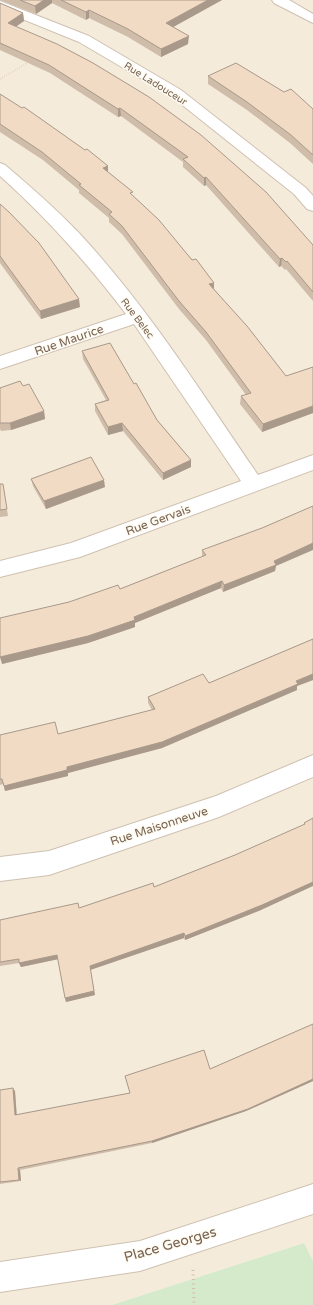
<svg xmlns="http://www.w3.org/2000/svg" width="313" height="1305" font-family="'Varela Round',sans-serif">
<rect width="100%" height="100%" fill="#fcf8ed"/>
<polygon fill="#f4ebdb" points="0,0 313,0 313,1261 304,1243 112,1305 0,1305"/>
<polygon fill="#d4eaca" points="304,1243 313,1261 313,1305 112,1305"/>
<g fill="none" stroke-linecap="round" stroke-linejoin="round">
<defs>
<g id="minor">
<polygon points="272,0 289,0 313,14 313,23 274,3"/>
<polygon points="0,1 89,36 181,90 306,188 313,196 313,211 307,209 294,194 171,96 79,42 0,10"/>
<path d="M0,163L5,165C31,187 56,209 79,233C147,306 201,392 258,475L313,455V470L80,557L0,577V561L71,543L241,481L134,324L0,369V356L126,314C88,264 47,218 0,176Z"/>
<polygon points="313,755 313,777 219,817 49,875 0,881 0,857 49,851 216,796"/>
<polygon points="313,1184 313,1214 140,1271 0,1292 0,1262 140,1241"/>
</g>
</defs>
<use href="#minor" stroke="#cfc1b1" stroke-width="2"/>
<polyline stroke="#d6bfa7" stroke-width="1.5" stroke-dasharray="0.5 2" stroke-linecap="butt" points="0,79 29,62"/>
<polyline stroke="#d6bfa7" stroke-width="3" stroke-dasharray="1 3.5" stroke-linecap="butt" points="193,1270 194,1305"/>
<use href="#minor" fill="#fff" fill-rule="evenodd"/>
</g>
<g fill="#cfbca9">
<polygon points="0,0 222,0 173,27 188,44 161,57 128,37 89,18 86,20 52,3 36,14"/>
<polygon points="0,3 23,13 24,21 16,27 313,245 313,301 286,269 285,270 281,266 279,267 206,185 204,186 183,167 183,162 121,116 118,117 50,73 0,50"/>
<polygon points="208,76 313,109 313,164 290,143 247,110 208,84"/>
<polygon points="0,94 108,166 108,172 133,196 214,283 214,289 286,376 313,367 313,413 262,432 240,404 241,396 246,395 206,340 179,309 122,234 109,222 109,218 79,193 79,190 43,160 0,132"/>
<polygon points="0,204 80,307 41,319 0,263"/>
<polygon points="82,351 134,384 157,420 191,460 191,467 163,480 123,431 108,435 95,411 95,404 106,400 83,359"/>
<polygon points="23,386 44,411 45,419 11,430 1,431 0,429 0,388"/>
<polygon points="31,479 105,487 46,509 33,486"/>
<polygon points="0,484 3,484 8,516 0,517"/>
<polygon points="202,550 276,566 275,571 223,592 221,588 135,623 135,627 88,643 2,664 120,589 202,557"/>
<polygon points="313,639 313,680 297,686 297,690 162,748 68,773 68,776 5,791 3,784 0,785 0,735 58,734 152,710 148,703 148,697 209,683"/>
<polygon points="313,818 261,910 185,940 184,938 90,970 95,995 66,1002 58,959 21,967 19,963 0,966 0,920 79,908 154,887 235,855 304,825 304,823"/>
<polygon points="313,1024 313,1081 246,1111 152,1143 20,1170 21,1181 0,1184 0,1090 15,1091 16,1115 130,1093 125,1076 210,1069"/>
</g>
<g fill="#a9998a">
<polygon points="44,0 52,0 52,3 36,14 35,6"/>
<polygon points="208,0 222,0 166,31 166,23"/>
<polygon points="89,10 89,18 86,20 86,12"/>
<polygon points="23,13 24,21 9,31 8,23"/>
<polygon points="189,36 188,44 161,57 161,49"/>
<polygon points="120,108 121,116 118,117 118,109"/>
<polygon points="108,166 108,174 103,168"/>
<polygon points="206,177 206,185 204,186 204,178"/>
<polygon points="282,258 281,266 279,267 280,259"/>
<polygon points="214,283 214,291 209,284"/>
<polygon points="79,299 80,307 41,319 40,311"/>
<polygon points="313,406 313,413 262,432 263,424"/>
<polygon points="44,411 45,419 11,430 10,423"/>
<polygon points="122,423 123,431 108,435 108,427"/>
<polygon points="191,460 191,467 163,480 163,473"/>
<polygon points="104,480 105,487 46,509 44,501"/>
<polygon points="313,543 313,550 276,566 275,571 223,592 224,585 274,561"/>
<polygon points="222,581 221,588 135,623 135,627 88,643 2,664 0,657 134,617"/>
<polygon points="313,674 313,680 297,686 297,690 162,748 68,773 68,776 5,791 4,786 67,767 296,681"/>
<polygon points="313,882 313,886 261,910 185,940 185,936"/>
<polygon points="184,933 184,938 90,970 95,995 66,1002 65,998 90,966"/>
<polygon points="57,955 59,959 21,967 19,963"/>
<polygon points="313,1079 313,1081 246,1111 152,1143 152,1141"/>
<polygon points="13,1088 15,1091 17,1118 15,1115"/>
<polygon points="18,1168 20,1170 21,1181 19,1180"/>
</g>
<g fill="#f1dbc5" stroke="#a9998a">
<polygon points="20,0 44,0 35,6"/>
<polygon points="61,0 208,0 166,23 189,36 161,49 128,29 89,10 86,12"/>
<polygon points="0,3 23,13 8,23 57,44 93,63 149,97 201,135 266,192 313,245 313,292 287,261 286,262 282,258 280,259 206,177 204,178 183,159 188,157 120,108 118,109 49,65 0,43"/>
<polygon points="236,63 284,92 291,89 313,109 313,155 291,135 247,102 208,76"/>
<polygon points="0,94 22,108 24,107 85,150 87,149 108,166 103,168 133,192 130,193 159,220 192,260 196,259 214,283 209,284 247,326 286,376 313,367 313,406 263,424 241,396 251,393 206,332 179,301 122,226 109,214 112,212 79,185 81,184 42,152 0,124"/>
<polygon points="0,204 9,212 39,243 79,299 40,311 0,256"/>
<polygon points="110,343 134,384 136,383 157,420 191,460 163,473 122,423 108,427 95,404 109,400 82,351"/>
<polygon points="20,381 23,386 29,384 44,411 10,423 0,423 0,388"/>
<polygon points="91,457 104,480 44,501 31,479"/>
<polygon points="0,484 3,484 7,509 0,510"/>
<polygon points="313,506 313,543 274,561 276,565 224,585 222,581 134,617 135,620 88,636 0,657 0,618 69,602 118,585 120,589 206,555 202,550 262,528"/>
<polygon points="313,639 313,674 296,681 298,684 162,742 67,767 67,770 4,786 2,779 0,779 0,735 55,722 58,734 155,709 148,697 203,674 209,683"/>
<polygon points="313,818 313,882 262,905 185,936 184,933 90,966 94,991 65,998 57,955 19,963 19,959 0,962 0,920 78,903 79,908 153,883 154,887 235,855 305,824 304,823"/>
<polygon points="313,1024 313,1079 248,1109 152,1141 18,1168 19,1180 0,1182 0,1090 13,1088 15,1115 130,1093 125,1076 204,1050 210,1069"/>
</g>
<g text-anchor="middle" stroke-width="3" stroke-linejoin="round" paint-order="stroke">
<g font-size="10" fill="#78624f" stroke="#fefbf3">
<text transform="translate(156 83) rotate(32)" y="4">Rue Ladouceur</text>
<text transform="translate(138 318) rotate(53)" y="4">Rue Belec</text>
</g>
<g font-size="12" fill="#78624f" stroke="#fefbf3">
<text transform="translate(69 340) rotate(-19)" y="4">Rue Maurice</text>
<text transform="translate(158 520) rotate(-20)" y="4">Rue Gervais</text>
<text transform="translate(159 826) rotate(-18)" y="4">Rue Maisonneuve</text>
</g>
<g font-size="14" fill="#78624f" stroke="#fefbf3">
<text transform="translate(170 1244) rotate(-16)" y="5">Place Georges</text>
</g>
</g>
</svg>
